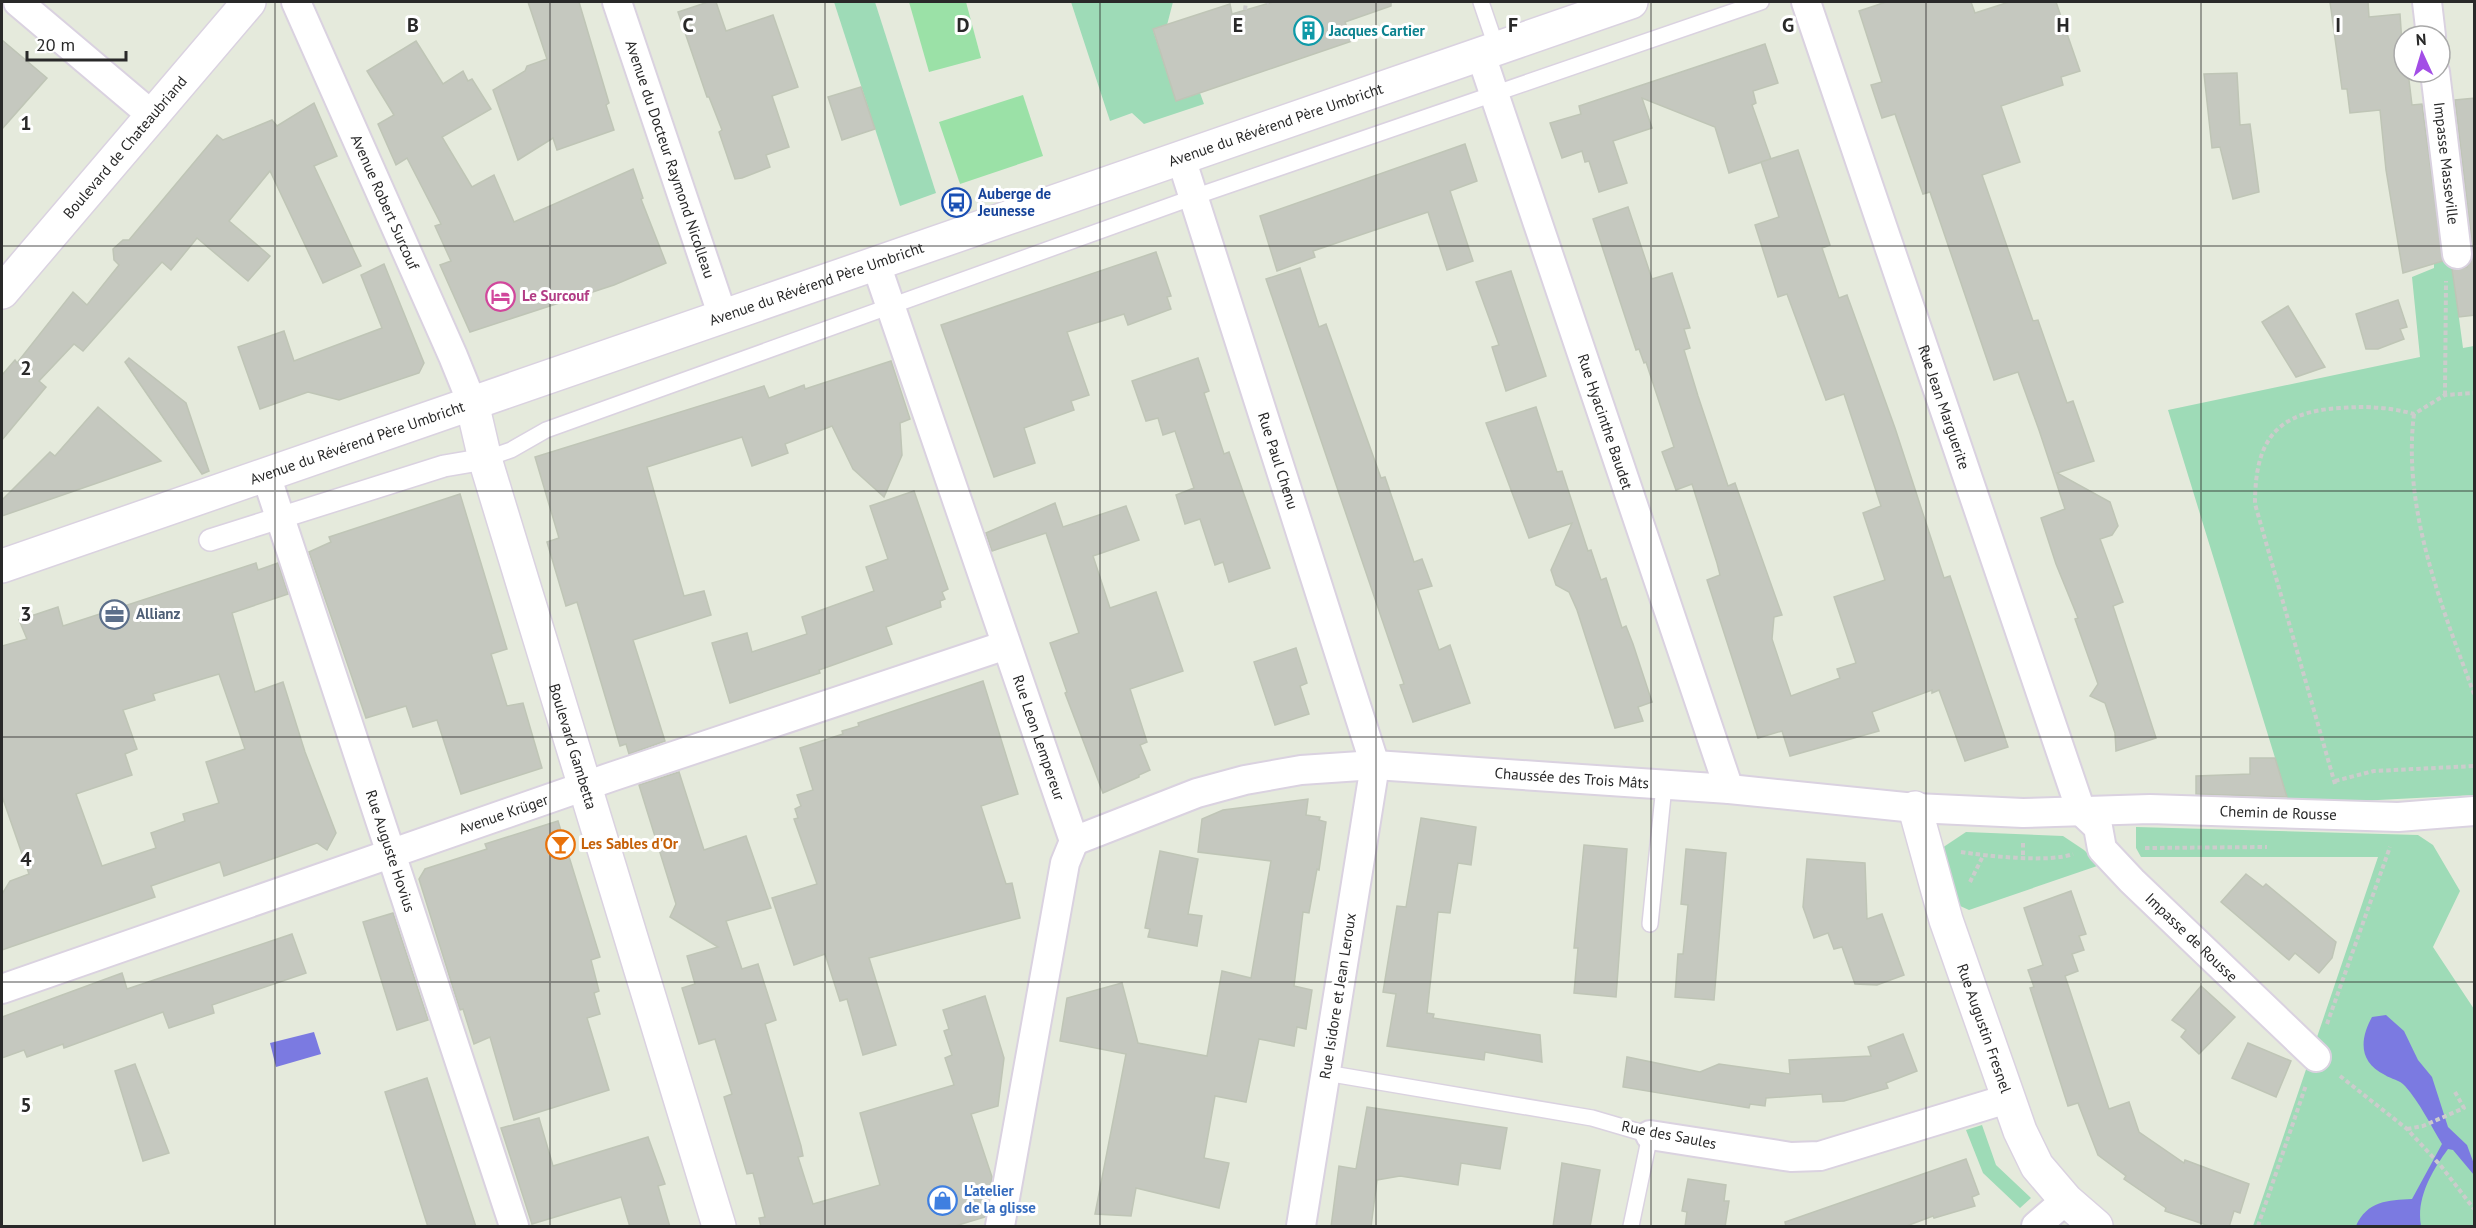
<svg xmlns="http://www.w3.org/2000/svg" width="2476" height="1228" font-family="'PT Sans',sans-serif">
<rect width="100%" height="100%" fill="#e5eadc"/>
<g fill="#9edbb7">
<polygon points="834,2 875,2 936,193 900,206"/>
<polygon points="1071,2 1173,2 1167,25 1153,30 1176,101 1200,93 1204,104 1144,124 1132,113 1110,121"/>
<polygon points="2470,254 2454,281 2463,348 2474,346 2474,795 2359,801 2288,800 2168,410 2420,357 2412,277 2434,268 2434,257"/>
<polygon points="2136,827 2418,835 2433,845 2460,891 2433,947 2474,1009 2474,1226 2253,1226 2378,857 2141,857 2136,848"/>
<polygon points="1966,832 2063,836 2084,850 2100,865 1969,910 1958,905 1942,848"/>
<polygon points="1982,1125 1996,1165 2031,1198 2020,1208 1983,1173 1966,1130"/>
</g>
<g fill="#9be1a7">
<polygon points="909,2 966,2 981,58 929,72"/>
<polygon points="1023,95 1043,156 960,184 939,122"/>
</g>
<g fill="#7b7ae1">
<path d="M2386,1015L2404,1031L2418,1060L2432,1077L2448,1127L2467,1145L2474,1164V1175L2453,1150L2448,1149C2432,1171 2416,1198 2421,1226H2356C2367,1201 2388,1200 2412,1199L2442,1144C2430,1124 2420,1103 2405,1086C2400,1080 2391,1079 2385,1075C2358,1062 2360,1039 2372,1017Z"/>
<polygon points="314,1032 321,1054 276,1067 270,1043"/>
</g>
<g fill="#c5c8bf" stroke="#bfc5b6" stroke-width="1.5" fill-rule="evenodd">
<polygon points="528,2 579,2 609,103 606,105 614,130 557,150 553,138 518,160 493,90 525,71 527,66 547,59"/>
<polygon points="708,2 716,2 726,31 773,15 798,87 772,96 789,147 766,155 770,167 742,178 735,179 719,132 722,130 709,97 707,97 678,12"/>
<polygon points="1273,2 1391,2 1391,6 1345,22 1352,41 1176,101 1153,29 1230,4 1232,14"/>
<polygon points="1886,2 1971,2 1975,13 2009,2 2056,2 2080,71 2061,77 2063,85 2001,106 2020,162 1982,175 2033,321 2038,320 2067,403 2073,401 2094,461 2057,473 2110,502 2118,526 2112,535 2100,539 2123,602 2113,606 2156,738 2116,751 2115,733 2105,703 2090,696 2098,684 2075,619 2078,618 2056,564 2041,518 2065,509 2039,430 2018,372 1994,380 1930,192 1923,194 1895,114 1882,118 1871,85 1882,82 1859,11"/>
<polygon points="2330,2 2368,2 2369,17 2400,14 2404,72 2408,72 2412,105 2422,104 2443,261 2403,273 2386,170 2380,110 2350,113 2347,89 2342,89"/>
<polygon points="2,40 47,78 2,129"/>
<polygon points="416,41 443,84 463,71 468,81 472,79 491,109 442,137 472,187 494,175 514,222 633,169 643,198 641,199 666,263 614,285 470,332 440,265 451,261 435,226 441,224 407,158 396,165 378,124 394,115 367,71"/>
<polygon points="1765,44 1778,83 1753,91 1756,103 1752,105 1771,159 1729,173 1715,127 1642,98 1652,128 1613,141 1627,183 1599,192 1589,161 1585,162 1582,151 1562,158 1550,123 1581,114 1579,106"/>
<polygon points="2237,73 2240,125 2250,124 2259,192 2233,199 2220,147 2212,148 2204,74"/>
<polygon points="861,87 875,129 842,140 828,97"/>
<polygon points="2475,98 2475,315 2459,317 2452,269 2467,267 2473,252 2455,100"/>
<polygon points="314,103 337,156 314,166 361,266 323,283 270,171 229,221 270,256 248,281 197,238 171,270 162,262 83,351 74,344 39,381 46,387 2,440 2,375 15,360 17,363 73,292 87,305 119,265 114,260 113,249 123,240 129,240 217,135 223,140 272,120 277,126"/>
<polygon points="1465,144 1477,181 1450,191 1473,261 1447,270 1428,212 1313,251 1315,257 1277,271 1260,216"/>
<polygon points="1798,150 1830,245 1822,248 1839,298 1847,295 1895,428 1944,578 1950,576 2008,747 1965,761 1939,690 1932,693 1932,690 1872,712 1879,731 1790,756 1782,731 1758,738 1707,580 1720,575 1717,563 1692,484 1676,490 1662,452 1674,447 1646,362 1644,363 1639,349 1636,350 1593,219 1628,207 1652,279 1672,273 1690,328 1684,329 1690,348 1684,350 1698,396 1728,486 1735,483 1782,615 1774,617 1772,639 1791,696 1840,678 1837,669 1856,663 1834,597 1885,580 1863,513 1881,506 1844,394 1826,400 1787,294 1778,297 1755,225 1779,217 1761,162"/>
<polygon points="1156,252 1171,296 1167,297 1171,309 1128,325 1124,314 1067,332 1089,395 1071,401 1074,410 1024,428 1035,463 994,477 941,325"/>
<polygon points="384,264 424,363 419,373 339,400 308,392 260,409 238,347 284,331 294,361 382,328 361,275"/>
<polygon points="1300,268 1319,327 1326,324 1381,478 1385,477 1414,562 1422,559 1432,586 1418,590 1439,650 1450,645 1470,703 1413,722 1400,685 1404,684 1266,279"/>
<polygon points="1511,271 1546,376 1506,391 1492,347 1499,345 1476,282"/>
<polygon points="2398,300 2407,327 2400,329 2404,339 2378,349 2366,349 2356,314"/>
<polygon points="2288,306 2325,367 2296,377 2262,322"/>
<polygon points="129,358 186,403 209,471 202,474 125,362"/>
<polygon points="1198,358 1209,391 1204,393 1224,454 1229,452 1270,568 1229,582 1223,562 1215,565 1200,519 1185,524 1176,495 1194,488 1175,431 1163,435 1158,418 1146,421 1132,381"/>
<polygon points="891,361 910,419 900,423 902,455 884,497 853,469 832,426 785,444 788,453 752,466 742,437 647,467 684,596 704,591 711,615 633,640 665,741 629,754 626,744 620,746 577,602 566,606 547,542 559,538 535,457 764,386 769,398 804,385 805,389"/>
<polygon points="98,407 161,461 2,516 2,500 50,452 55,456"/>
<polygon points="1536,407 1557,472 1562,471 1588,551 1591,550 1601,580 1606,578 1622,628 1626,626 1633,644 1652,702 1638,707 1643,721 1615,728 1577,610 1569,592 1556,585 1551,570 1572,523 1529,538 1486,423"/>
<polygon points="914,491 948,589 942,592 945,599 940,601 941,607 886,627 892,644 819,670 820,673 730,703 712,643 747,633 752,652 807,634 802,617 874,591 866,567 888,559 870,506"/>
<polygon points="460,494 507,649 491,654 507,706 523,703 542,768 461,794 437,720 413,727 406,706 366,718 309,552 331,542 329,537"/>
<polygon points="1055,503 1063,527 1126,506 1139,540 1093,556 1110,608 1156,592 1183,671 1130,689 1147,742 1140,745 1150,770 1139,775 1139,777 1103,793 1065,693 1067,692 1050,643 1079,633 1046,533 992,551 986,533"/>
<path d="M256,563L258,570L278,563L288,594L232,613L255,692L283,682L305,752L336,833L327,850L317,843L224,876L220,862L151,886L155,897L2,950V894L10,881L29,874L2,796V646L27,639L19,620L58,607L63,626ZM219,674L245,749L206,762L219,803L183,814L185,821L151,833L156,848L102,866L76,794L132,775L125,754L137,749L123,710L155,700L153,694Z"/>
<polygon points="1296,648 1307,683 1300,686 1309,714 1275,725 1254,662"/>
<polygon points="983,681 1018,794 981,806 1006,884 1012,883 1020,918 869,958 896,1045 863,1055 847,999 840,1001 825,954 794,965 772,898 817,884 794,819 798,818 795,809 801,806 797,795 813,790 800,748 843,734 842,731 859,726 858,723"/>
<polygon points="2250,758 2275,758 2287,797 2196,794 2196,776 2250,774"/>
<polygon points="679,772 704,850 746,836 771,908 726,921 742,969 758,964 776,1020 765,1024 801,1146 803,1156 798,1157 813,1204 880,1185 860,1113 954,1085 945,1058 952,1055 944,1031 949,1029 943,1010 985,996 1004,1058 998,1106 971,1114 992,1177 985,1217 952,1227 761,1227 759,1218 765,1217 753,1173 747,1174 724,1097 732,1094 715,1039 699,1044 682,988 695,984 687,956 718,947 670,917 676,904 639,785"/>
<polygon points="1308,799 1306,815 1320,817 1319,820 1326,822 1319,870 1317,869 1309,913 1303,912 1294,986 1312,990 1306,1029 1297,1027 1294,1046 1259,1039 1246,1102 1215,1096 1204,1158 1229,1163 1219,1208 1136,1188 1131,1216 1095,1214 1126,1054 1060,1041 1067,998 1122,983 1138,1043 1207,1056 1222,971 1251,978 1271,861 1198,852 1202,819 1223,810"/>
<polygon points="1421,818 1476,827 1471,865 1458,863 1450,913 1438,912 1427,1013 1434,1014 1433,1018 1540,1035 1542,1062 1485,1052 1484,1060 1387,1046 1396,994 1383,992 1397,906 1406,907"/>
<polygon points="558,821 600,957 591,960 599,991 594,993 600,1014 587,1018 609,1090 514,1120 490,1037 474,1044 463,1009 460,1010 419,879 425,869 487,849 485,844"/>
<polygon points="1584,845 1627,849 1616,997 1574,993 1578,948 1574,948"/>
<polygon points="1686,849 1726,853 1714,1000 1675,997 1678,954 1683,954 1688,905 1681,904"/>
<polygon points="1160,851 1198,859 1188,914 1202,916 1197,946 1148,937 1150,929 1145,928"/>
<polygon points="1807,859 1865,863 1867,919 1882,914 1904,975 1877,985 1855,984 1842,947 1834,949 1828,933 1814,938 1803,907"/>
<polygon points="2246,874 2263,887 2266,884 2336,942 2332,958 2319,973 2295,953 2289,960 2221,902"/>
<polygon points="2071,891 2086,934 2079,936 2084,950 2072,954 2078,971 2065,976 2109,1109 2129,1102 2139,1132 2184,1163 2185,1160 2249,1184 2240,1213 2234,1211 2229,1227 2212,1227 2165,1211 2166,1208 2124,1179 2126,1176 2098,1155 2078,1103 2068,1106 2030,988 2034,987 2028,970 2043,965 2024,908"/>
<polygon points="393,913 428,1020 397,1030 363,922"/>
<polygon points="292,934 306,973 212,1005 214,1013 169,1028 163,1012 64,1048 63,1044 27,1057 24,1050 2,1058 2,1017 122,973 127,989"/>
<polygon points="2201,986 2235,1017 2199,1054 2181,1037 2186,1030 2172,1020"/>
<polygon points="1903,1034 1917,1071 1886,1083 1888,1088 1844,1101 1823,1102 1822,1094 1766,1098 1765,1106 1750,1104 1749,1108 1623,1087 1627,1057 1700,1072 1719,1064 1790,1074 1789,1060 1871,1056 1868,1047"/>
<polygon points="2248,1043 2291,1061 2276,1097 2232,1078"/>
<polygon points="135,1064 169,1153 143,1161 115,1071"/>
<polygon points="427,1078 443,1127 476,1227 428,1227 385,1092"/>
<polygon points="1367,1107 1507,1128 1500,1169 1461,1163 1458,1185 1400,1176 1377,1180 1371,1227 1331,1227 1339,1166 1356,1169"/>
<polygon points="539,1118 553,1166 648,1137 665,1184 658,1186 670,1227 630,1227 621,1197 532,1224 501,1128"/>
<polygon points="1966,1159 1979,1194 1972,1197 1975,1206 1934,1218 1933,1216 1904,1227 1786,1227 1785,1222"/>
<polygon points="1562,1163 1600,1170 1590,1227 1553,1227"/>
<polygon points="1688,1179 1726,1185 1724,1201 1729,1201 1725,1227 1685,1227 1687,1212 1682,1211"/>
</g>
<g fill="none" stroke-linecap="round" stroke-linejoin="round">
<defs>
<g id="service">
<polyline points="1481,2 1497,49"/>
<polyline points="485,459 511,450 546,430 1194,197 1761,2"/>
<polyline points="1650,924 1664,786"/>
<polyline points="1326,1073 1592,1118 1650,1135 1631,1226"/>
</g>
<polyline id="pedestrian" points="210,540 444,466 485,459"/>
<g id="minor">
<polyline points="18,2 154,117"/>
<path id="s1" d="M296,2L453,356L472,403"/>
<path id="s2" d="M617,2L723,317"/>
<path id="s3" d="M1806,2L2081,811L2098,827L2102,849L2132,881L2316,1057"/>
<polyline points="2427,2 2431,36"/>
<path id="s4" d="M1481,55L1729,789"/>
<path id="s5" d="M2435,72L2457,254"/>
<path id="s6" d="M1181,158L1375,765L1301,1226"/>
<path id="s7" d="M876,264L1074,841L1065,863L1000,1226"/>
<path id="s8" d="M266,475L514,1226"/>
<path id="s9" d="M1074,841L1197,793L1245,780L1301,770L1375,765L1729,789L1915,808L2023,813L2150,809L2398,817L2474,811"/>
<path id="s10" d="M2,989L611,777L1006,645"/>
<polyline points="1650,1135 1791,1157 1820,1156 2007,1099"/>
<polyline points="2036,1226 2066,1200"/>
</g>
<g id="tertiary">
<path id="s11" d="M1915,808L1946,920L2020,1131L2037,1166L2066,1200L2096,1226"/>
</g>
<g id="secondary">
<path id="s12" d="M2,292L249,2"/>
<path id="s13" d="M472,403L485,459L719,1226"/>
<path id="s14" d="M2,566L1631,2"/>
</g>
</defs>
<use href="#service" stroke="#dad2e0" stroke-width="18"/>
<use href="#pedestrian" stroke="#dad2e0" stroke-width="24"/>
<use href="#minor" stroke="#dad2e0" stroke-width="32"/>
<use href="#tertiary" stroke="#dad2e0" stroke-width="36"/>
<use href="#secondary" stroke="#dad2e0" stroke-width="36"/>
<g stroke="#ccc" stroke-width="4" stroke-dasharray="4.5 3" stroke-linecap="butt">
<polyline points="1267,2 1269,3"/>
<polyline points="1245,10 1246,2"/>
<polyline points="2445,395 2446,281"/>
<path d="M2414,414C2402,509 2442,607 2474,694"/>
<polyline points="2335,781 2374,771 2474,766"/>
<path d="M2335,784L2255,504C2255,440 2276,412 2340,408C2367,406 2389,407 2414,414L2445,395L2474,393"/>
<polyline points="2023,843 2023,857"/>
<polyline points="2145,848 2267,847"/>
<path d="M1961,852C1986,856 2050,863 2073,854"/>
<polyline points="1970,882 1983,856"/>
<polyline points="2327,1024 2390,847"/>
<polyline points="2340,1076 2407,1129 2441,1166 2474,1209"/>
<polyline points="2407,1129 2423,1126 2464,1108 2455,1092"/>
<polyline points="2258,1226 2306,1085"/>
</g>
<use href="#service" stroke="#fff" stroke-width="15"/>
<use href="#pedestrian" stroke="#fff" stroke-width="21"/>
<use href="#minor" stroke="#fff" stroke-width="28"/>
<use href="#tertiary" stroke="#fff" stroke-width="33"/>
<use href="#secondary" stroke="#fff" stroke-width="33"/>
</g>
<path fill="none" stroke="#292929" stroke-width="1.5" stroke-opacity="0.55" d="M275,2V1226M550,2V1226M825,2V1226M1100,2V1226M1376,2V1226M1651,2V1226M1926,2V1226M2201,2V1226M2,246H2474M2,491H2474M2,737H2474M2,982H2474"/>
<defs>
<symbol id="building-ring" viewBox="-11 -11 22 22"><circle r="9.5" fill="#fff" stroke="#0f9aa8" stroke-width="1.5"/><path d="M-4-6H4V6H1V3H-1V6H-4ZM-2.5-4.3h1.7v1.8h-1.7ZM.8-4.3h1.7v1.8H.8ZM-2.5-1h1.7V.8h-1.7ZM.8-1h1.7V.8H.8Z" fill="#0f9aa8"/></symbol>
<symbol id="bus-ring" viewBox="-11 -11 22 22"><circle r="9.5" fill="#fff" stroke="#1a4fb4" stroke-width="1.5"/><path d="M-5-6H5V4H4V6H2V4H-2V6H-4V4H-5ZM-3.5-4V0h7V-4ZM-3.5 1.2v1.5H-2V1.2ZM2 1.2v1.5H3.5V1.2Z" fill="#1a4fb4"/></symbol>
<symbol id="hotel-ring" viewBox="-11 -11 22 22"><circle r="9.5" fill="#fff" stroke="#d1479c" stroke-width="1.5"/><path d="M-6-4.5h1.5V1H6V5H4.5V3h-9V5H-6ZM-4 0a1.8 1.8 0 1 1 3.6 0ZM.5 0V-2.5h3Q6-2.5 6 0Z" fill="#d1479c"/></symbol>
<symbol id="office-ring" viewBox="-11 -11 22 22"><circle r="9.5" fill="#fff" stroke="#5c6f8a" stroke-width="1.5"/><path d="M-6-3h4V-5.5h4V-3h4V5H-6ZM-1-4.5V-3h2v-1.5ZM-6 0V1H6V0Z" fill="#5c6f8a"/></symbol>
<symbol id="bar-ring" viewBox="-11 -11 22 22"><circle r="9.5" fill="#fff" stroke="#e8710a" stroke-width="1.5"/><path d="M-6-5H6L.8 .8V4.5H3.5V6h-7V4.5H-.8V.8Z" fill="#e8710a"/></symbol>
<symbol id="shop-ring" viewBox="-11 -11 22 22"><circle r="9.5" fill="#fff" stroke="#3f7fe0" stroke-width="1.5"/><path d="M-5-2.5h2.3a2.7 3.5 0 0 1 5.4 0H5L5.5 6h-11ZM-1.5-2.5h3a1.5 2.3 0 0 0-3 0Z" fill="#3f7fe0"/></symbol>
</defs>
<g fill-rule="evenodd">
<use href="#building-ring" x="1292" y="14" width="33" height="33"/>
<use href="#bus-ring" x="940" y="186" width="33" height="33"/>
<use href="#hotel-ring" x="484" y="280" width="33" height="33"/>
<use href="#office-ring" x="98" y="598" width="33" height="33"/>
<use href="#bar-ring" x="544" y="828" width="33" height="33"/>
<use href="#shop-ring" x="926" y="1184" width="33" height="33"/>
</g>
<g text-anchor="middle" stroke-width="6" stroke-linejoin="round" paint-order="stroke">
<g font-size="15" font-weight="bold" fill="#0d838f" stroke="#fff" text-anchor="start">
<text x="1329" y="36">Jacques Cartier</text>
</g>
<g font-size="15" fill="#292929" stroke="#fff">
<text dy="5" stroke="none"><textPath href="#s14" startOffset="1348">Avenue du Révérend Père Umbricht</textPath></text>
<text dy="5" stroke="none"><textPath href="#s12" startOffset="190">Boulevard de Chateaubriand</textPath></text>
<text dy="5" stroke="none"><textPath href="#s2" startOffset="166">Avenue du Docteur Raymond Nicolleau</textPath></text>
<text dy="5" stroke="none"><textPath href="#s5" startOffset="92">Impasse Masseville</textPath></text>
<text dy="5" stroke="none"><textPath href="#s1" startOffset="219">Avenue Robert Surcouf</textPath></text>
<text dy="5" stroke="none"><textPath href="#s14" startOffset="862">Avenue du Révérend Père Umbricht</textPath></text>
<text dy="5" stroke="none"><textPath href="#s3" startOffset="428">Rue Jean Marguerite</textPath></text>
<text dy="5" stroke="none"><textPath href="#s4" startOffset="387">Rue Hyacinthe Baudet</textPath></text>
<text dy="5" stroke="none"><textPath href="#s14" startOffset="376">Avenue du Révérend Père Umbricht</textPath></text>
<text dy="5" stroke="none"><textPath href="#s6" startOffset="318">Rue Paul Chenu</textPath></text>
<text dy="5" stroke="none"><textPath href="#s7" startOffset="501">Rue Leon Lempereur</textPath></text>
<text dy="5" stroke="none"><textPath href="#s13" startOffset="358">Boulevard Gambetta</textPath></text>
<text dy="5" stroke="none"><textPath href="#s9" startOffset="510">Chaussée des Trois Mâts</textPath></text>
<text dy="5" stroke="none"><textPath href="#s9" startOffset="1218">Chemin de Rousse</textPath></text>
<text dy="5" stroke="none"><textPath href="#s10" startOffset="531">Avenue Krüger</textPath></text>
<text dy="5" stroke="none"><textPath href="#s8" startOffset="396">Rue Auguste Hovius</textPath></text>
<text dy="5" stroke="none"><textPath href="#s3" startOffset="1026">Impasse de Rousse</textPath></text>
<text transform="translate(1338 996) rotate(-81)" y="5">Rue Isidore et Jean Leroux</text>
<text dy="5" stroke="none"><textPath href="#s11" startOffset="231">Rue Augustin Fresnel</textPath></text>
<text transform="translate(1669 1135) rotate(11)" y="5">Rue des Saules</text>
</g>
<g font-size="15" font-weight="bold" fill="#164399" stroke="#fff" text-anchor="start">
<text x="978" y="199">Auberge de<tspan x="978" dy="17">Jeunesse</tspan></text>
</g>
<g font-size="15" font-weight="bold" fill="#b23c85" stroke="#fff" text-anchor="start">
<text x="522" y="301">Le Surcouf</text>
</g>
<g font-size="15" font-weight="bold" fill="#4e5e75" stroke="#fff" text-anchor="start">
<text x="136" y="619">Allianz</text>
</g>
<g font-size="15" font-weight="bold" fill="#c56008" stroke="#fff" text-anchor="start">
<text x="581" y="849">Les Sables d'Or</text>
</g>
<g font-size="15" font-weight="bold" fill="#366cbe" stroke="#fff" text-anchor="start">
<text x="964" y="1196">L'atelier<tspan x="964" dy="17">de la glisse</tspan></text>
</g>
</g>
<g font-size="20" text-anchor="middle" font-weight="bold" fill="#292929" stroke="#fff" stroke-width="6" stroke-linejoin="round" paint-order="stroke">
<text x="413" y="32">B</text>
<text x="688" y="32">C</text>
<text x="963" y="32">D</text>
<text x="1238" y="32">E</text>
<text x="1513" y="32">F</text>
<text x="1788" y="32">G</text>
<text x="2063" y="32">H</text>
<text x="2338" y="32">I</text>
<text x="26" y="130">1</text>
<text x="26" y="375">2</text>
<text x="26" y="621">3</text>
<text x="26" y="866">4</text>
<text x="26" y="1112">5</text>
</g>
<rect width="2476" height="1228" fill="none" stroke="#292929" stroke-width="6"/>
<g transform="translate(2422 54) rotate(356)"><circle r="28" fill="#ffffff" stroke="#a9a9a9" stroke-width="1.5"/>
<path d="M0-4.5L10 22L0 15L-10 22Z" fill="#a34de6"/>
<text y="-9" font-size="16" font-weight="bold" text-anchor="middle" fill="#292929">N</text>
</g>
<path d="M27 51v9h99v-9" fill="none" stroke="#292929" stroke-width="3"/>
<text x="36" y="51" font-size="18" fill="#292929" stroke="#ffffff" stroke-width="4.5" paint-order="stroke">20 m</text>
</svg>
